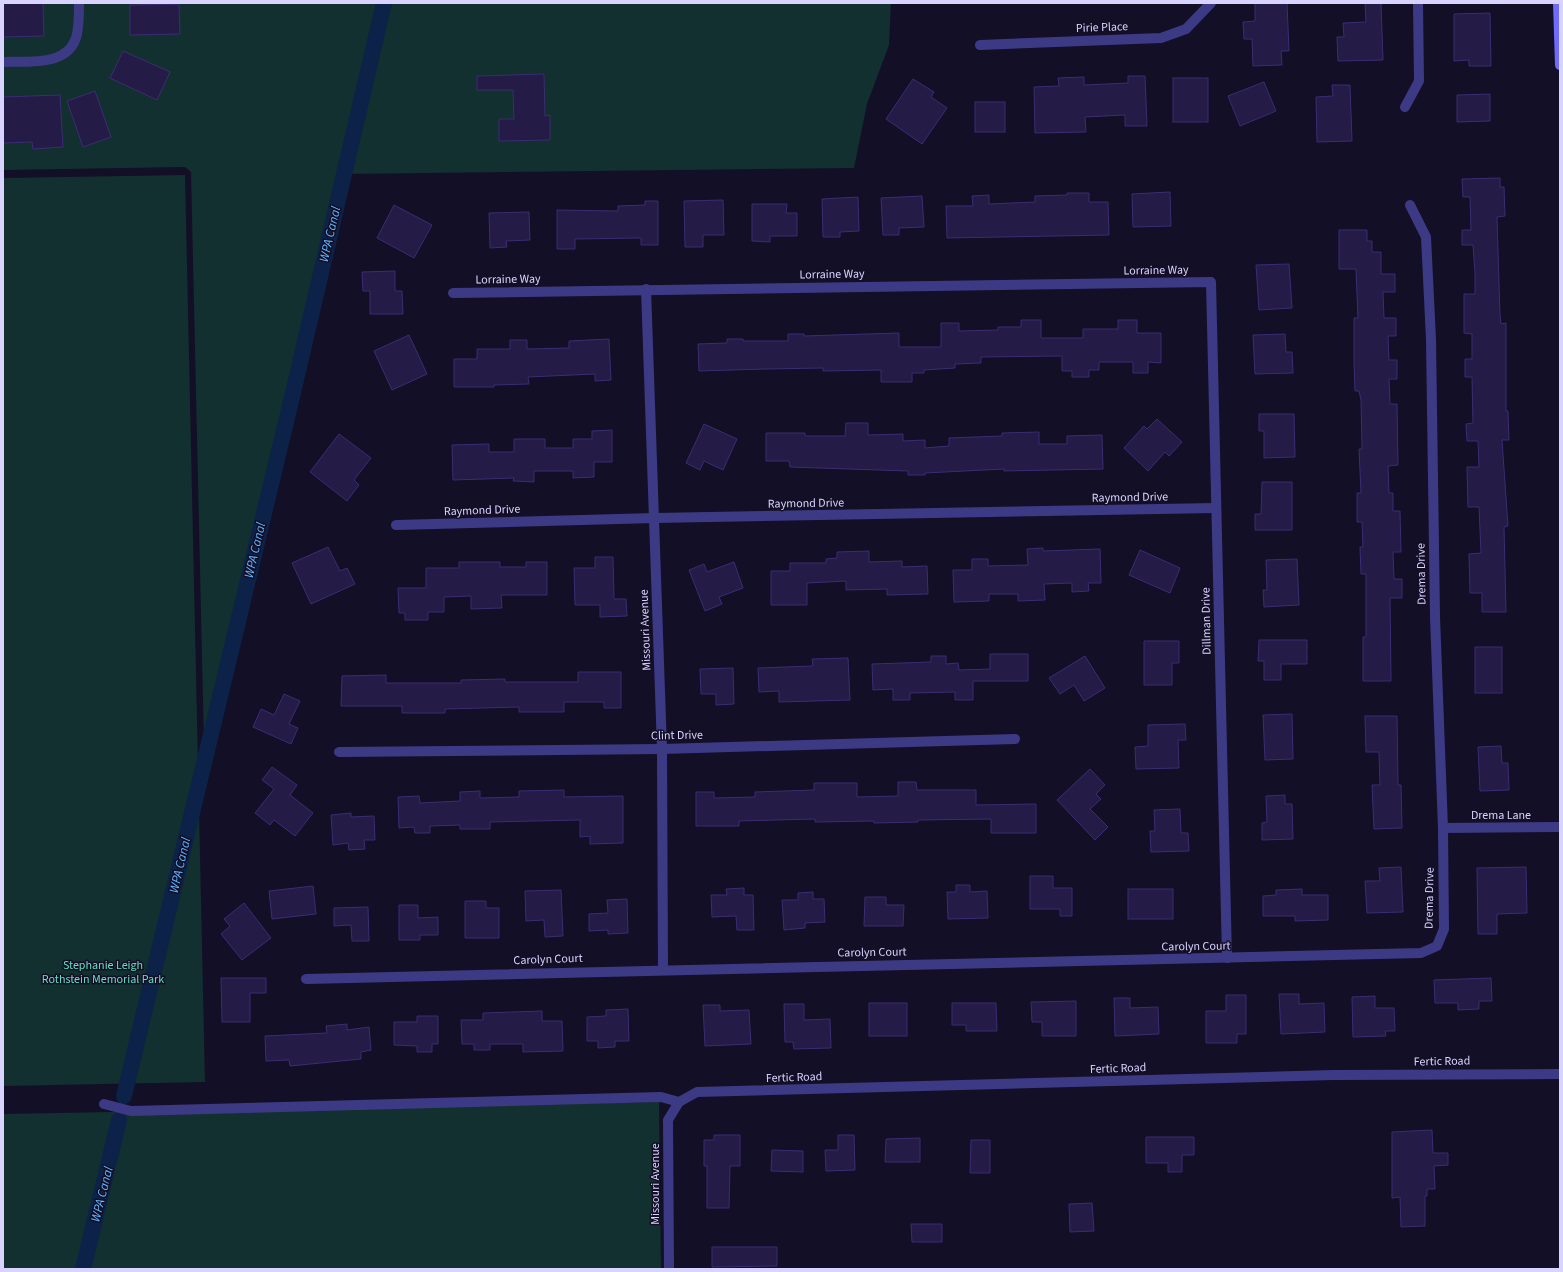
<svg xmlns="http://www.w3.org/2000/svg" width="1563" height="1272" font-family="'Source Sans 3',sans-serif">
<rect width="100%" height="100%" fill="#130f26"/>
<g fill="#12302f">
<polygon points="3,3 891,3 889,45 867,104 854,168 341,174 204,745 191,172 185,167 3,170"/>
<polygon points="185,175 205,1082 3,1086 3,178"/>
<polygon points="659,1102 661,1269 3,1269 3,1114"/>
</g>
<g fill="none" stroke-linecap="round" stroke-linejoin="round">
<g stroke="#0c2248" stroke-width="16">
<polyline points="124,1096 293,393 384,3"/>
<polyline points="83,1269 119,1120"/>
</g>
</g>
<g fill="#241b47" stroke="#3b2d73">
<polygon points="3,3 43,3 44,36 3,37"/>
<polygon points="1255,3 1287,3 1289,51 1281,51 1282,65 1253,66 1252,39 1244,39 1243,22 1255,21"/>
<polygon points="1365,3 1381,3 1383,60 1338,61 1337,37 1344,37 1343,23 1366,22"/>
<polygon points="179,4 180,34 130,35 130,5"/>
<polygon points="1490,13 1491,66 1469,66 1469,60 1454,61 1454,14"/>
<polygon points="123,51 170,72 157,100 110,78"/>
<polygon points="544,74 545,116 550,115 550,140 499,141 499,119 514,119 513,90 477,90 477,76"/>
<polygon points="1128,76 1145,76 1147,126 1125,126 1125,115 1085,117 1086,132 1035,133 1034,87 1059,86 1058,78 1084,77 1084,85 1128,83"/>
<rect x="1173" y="78" width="35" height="44"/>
<polygon points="913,79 934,92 931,97 947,108 922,144 886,119"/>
<polygon points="1264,82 1276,111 1240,126 1228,96"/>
<polygon points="1332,85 1350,85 1352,141 1317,142 1316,97 1333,96"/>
<polygon points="95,91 111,137 83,147 67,101"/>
<polygon points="1490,94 1490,121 1457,122 1457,95"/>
<polygon points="60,95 63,147 33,149 32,142 3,143 3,97"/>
<rect x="975" y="102" width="30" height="30"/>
<polygon points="1500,178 1500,187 1504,187 1505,216 1497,217 1500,315 1501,324 1506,323 1506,411 1508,411 1509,440 1502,440 1508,526 1504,527 1506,612 1482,612 1482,593 1470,593 1469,554 1481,553 1479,507 1468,507 1467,467 1479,467 1478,441 1467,441 1466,424 1473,423 1472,377 1465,377 1465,359 1472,359 1472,334 1464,333 1464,294 1475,294 1475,273 1473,245 1462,245 1462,230 1471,230 1470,197 1463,197 1462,179"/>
<polygon points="1170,192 1171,226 1133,227 1132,194"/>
<polygon points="1067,193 1089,193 1089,202 1108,202 1109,235 947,238 946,206 973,206 972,196 989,195 989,204 1035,202 1035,196 1067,195"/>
<polygon points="922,196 924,227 899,228 899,235 883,235 881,198"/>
<polygon points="858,197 859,231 840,232 840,237 823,237 822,199"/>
<polygon points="723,200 724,235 703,235 703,247 685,247 684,201"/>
<polygon points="645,201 658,201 658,245 641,245 641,238 575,239 575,249 557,249 557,210 618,211 618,206 645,205"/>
<polygon points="752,204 787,204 786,213 797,213 797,236 770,236 770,242 752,241"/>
<polygon points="394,205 432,225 414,258 377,238"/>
<polygon points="529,212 530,240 506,241 507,247 490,248 489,213"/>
<polygon points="1339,230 1367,230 1367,241 1372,241 1372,252 1381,252 1381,274 1395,274 1395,292 1383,292 1384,318 1396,318 1396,336 1388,336 1389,360 1397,360 1397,379 1389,379 1390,404 1397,404 1398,465 1388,466 1389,493 1393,493 1393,511 1400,511 1401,552 1393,552 1394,579 1402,579 1402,598 1390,598 1391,681 1363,681 1363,637 1366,637 1366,574 1361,574 1360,547 1363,547 1362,522 1357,522 1357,493 1361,493 1359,449 1362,449 1361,400 1359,391 1355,391 1354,362 1354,318 1358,318 1356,269 1339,269"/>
<polygon points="1289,264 1292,308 1259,310 1256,265"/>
<polygon points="395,271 395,291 402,291 403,314 370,314 370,291 363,291 362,272"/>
<polygon points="1021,320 1041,320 1041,338 1083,338 1083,329 1118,329 1118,320 1137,320 1137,333 1161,333 1161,363 1148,362 1148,373 1133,373 1133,362 1099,362 1099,370 1089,370 1089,377 1072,377 1072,371 1062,371 1062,356 981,357 981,363 955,364 955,368 924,370 924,373 912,373 912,382 881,382 881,370 823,371 823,368 765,369 699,371 698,344 727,343 727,339 743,339 743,341 788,341 788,334 804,334 804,336 899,333 899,347 941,347 941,323 959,323 959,331 998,330 998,327 1021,327"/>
<polygon points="1285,334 1286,352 1292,352 1293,373 1255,374 1253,335"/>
<polygon points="409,335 427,374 392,390 374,351"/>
<polygon points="609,339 611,380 595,381 595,374 528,377 529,384 494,385 494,387 454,387 454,359 477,359 477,349 510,349 510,340 527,340 527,349 569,348 569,341"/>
<polygon points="1259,414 1294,414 1295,457 1264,458 1264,431 1259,431"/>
<polygon points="1157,419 1182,442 1169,456 1165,452 1148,471 1124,448 1144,426 1147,429"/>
<polygon points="846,423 868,423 868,435 903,434 903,441 925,440 925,448 949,446 949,438 1002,436 1002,433 1039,432 1039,444 1067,444 1067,436 1102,435 1103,469 1004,471 1004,469 925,473 925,475 908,475 908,471 790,467 789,461 766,461 766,433 805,433 805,436 845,436"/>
<polygon points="704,424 737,439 723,470 704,461 700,470 686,463"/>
<polygon points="612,430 612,462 594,462 594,477 573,478 573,471 534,471 534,482 513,481 514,478 453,480 452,445 489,444 489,452 514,452 514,439 545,439 545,448 573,448 573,439 592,439 592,431"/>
<polygon points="339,434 371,458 354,480 359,485 347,501 310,472"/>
<polygon points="1262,482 1292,482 1292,530 1255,530 1255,514 1261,514"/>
<polygon points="328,547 340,571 347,568 355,584 311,604 292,563"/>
<polygon points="1043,548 1043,551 1100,549 1101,583 1088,583 1089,591 1072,592 1072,583 1044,584 1045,600 1018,601 1018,594 989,594 989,601 954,602 953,570 972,570 972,559 988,559 988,566 1028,565 1027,549"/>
<polygon points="1140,550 1180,568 1170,593 1129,575"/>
<polygon points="869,551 869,562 902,561 902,567 927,566 928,594 887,595 887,589 846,590 846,581 807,583 807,605 771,605 771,571 790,571 790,563 826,563 826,559 837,558 837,552"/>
<polygon points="595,557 613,557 614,599 626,599 627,616 600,617 600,605 575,605 574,568 595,568"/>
<polygon points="1297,559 1299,605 1264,607 1263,590 1267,590 1266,560"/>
<polygon points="459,562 500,562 500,567 526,567 526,562 547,562 547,595 501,595 502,608 471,609 471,596 444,597 444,612 428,612 428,620 405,620 405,613 399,613 398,588 426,588 426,568 459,568"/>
<polygon points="734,562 743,588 719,597 722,604 705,611 689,570 704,564 707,572"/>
<polygon points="1259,640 1307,640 1307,664 1281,664 1281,680 1264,680 1264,661 1258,661"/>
<polygon points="1144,641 1179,641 1179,663 1172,663 1172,685 1144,685"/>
<rect x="1475" y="647" width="27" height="46"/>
<polygon points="990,654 1028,654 1028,681 973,681 973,700 955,700 955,692 910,693 910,700 893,700 893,689 873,690 872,664 931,662 931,656 946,656 946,664 958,663 959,670 990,669"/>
<polygon points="1085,656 1105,688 1084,701 1074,685 1060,694 1049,678"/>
<polygon points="848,658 850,700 779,702 779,691 759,692 758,668 813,666 812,659"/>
<polygon points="733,668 734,704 716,705 716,694 701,694 700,669"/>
<polygon points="578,672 621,672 621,708 604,708 604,702 564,702 564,712 519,712 519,707 445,709 445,713 402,713 402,706 341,706 342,676 386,675 386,683 461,683 461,680 505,679 505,682 578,682"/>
<polygon points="284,694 300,701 289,724 298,728 291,744 253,727 261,709 274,715"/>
<polygon points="1292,714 1293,759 1265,760 1263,715"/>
<polygon points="1365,716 1397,716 1398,785 1401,785 1402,828 1374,829 1372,785 1380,785 1379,752 1366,752"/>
<polygon points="1185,724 1186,740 1178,740 1179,768 1136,769 1135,747 1148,746 1148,725"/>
<polygon points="1501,746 1502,763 1508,763 1509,790 1480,791 1478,747"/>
<polygon points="272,767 297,785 290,795 313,813 295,836 274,820 270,825 255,813 274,789 262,780"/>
<polygon points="1090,769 1105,785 1096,794 1101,799 1090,809 1108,827 1095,840 1057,800"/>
<polygon points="898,782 916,782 917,790 976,790 976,805 1036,804 1036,833 991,833 991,819 918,820 918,822 874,823 874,821 815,822 815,819 739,821 739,826 696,826 696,792 714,792 714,798 755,797 755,792 814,790 814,783 857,783 857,797 898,796"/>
<polygon points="564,790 564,797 623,796 623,843 590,844 590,836 580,837 580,820 490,822 490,829 460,829 460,825 430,826 430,833 415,833 414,827 399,828 398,797 419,796 420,803 460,801 460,792 480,791 480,798 519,797 519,791"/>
<polygon points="1285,795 1285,804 1292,804 1293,839 1262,840 1262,823 1267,822 1266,796"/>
<polygon points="1180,809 1181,833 1188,833 1189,851 1151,852 1150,831 1155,831 1154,810"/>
<polygon points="351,813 351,817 374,816 375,840 364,840 365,849 349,850 348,843 333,845 331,815"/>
<polygon points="1401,867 1403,912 1367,913 1365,881 1380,881 1379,868"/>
<polygon points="1526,867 1527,913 1497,914 1497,934 1478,934 1477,868"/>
<polygon points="1030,876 1053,876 1053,888 1072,888 1072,916 1060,916 1060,909 1030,909"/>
<polygon points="956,885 970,885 970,892 987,891 988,918 948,919 947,892 956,892"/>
<polygon points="313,886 316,914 272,919 269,891"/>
<polygon points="744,888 744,895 753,895 754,930 737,930 736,916 712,917 711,895 727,895 726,889"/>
<rect x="1128" y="889" width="45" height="30"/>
<polygon points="1302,889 1302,895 1328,895 1328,920 1295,921 1295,916 1263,916 1263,896 1276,895 1276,890"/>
<polygon points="561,890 563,936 545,937 544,920 526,921 525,891"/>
<polygon points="813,892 813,899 824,899 825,922 805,923 805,928 784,930 782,900 798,900 798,893"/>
<polygon points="865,897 886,897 886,905 904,905 903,926 864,926"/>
<polygon points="627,899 628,933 608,934 608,930 589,931 589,914 608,913 607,900"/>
<polygon points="465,901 486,901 486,908 499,908 499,938 465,938"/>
<polygon points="244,903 271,938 242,960 221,934 230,926 224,919"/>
<polygon points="399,905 418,905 418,918 438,917 438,935 420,935 420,940 399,940"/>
<polygon points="368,907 369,941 352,941 351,925 334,926 334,908"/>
<polygon points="221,978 266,978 266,993 250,993 250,1022 222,1022"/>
<polygon points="1491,978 1492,1001 1479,1001 1479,1009 1458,1010 1458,1003 1435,1003 1434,980"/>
<polygon points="1279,994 1299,994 1299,1004 1324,1003 1325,1032 1281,1034"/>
<polygon points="1226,995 1246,995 1246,1034 1237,1034 1237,1043 1206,1043 1206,1011 1226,1011"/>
<polygon points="1375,996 1375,1008 1394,1008 1395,1031 1385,1031 1386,1036 1353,1037 1352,997"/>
<polygon points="1114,998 1130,998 1130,1008 1158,1007 1159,1034 1115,1036"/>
<polygon points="1076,1001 1076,1036 1042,1036 1042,1022 1032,1022 1031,1002"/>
<rect x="869" y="1003" width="38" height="33"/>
<polygon points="952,1003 996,1003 997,1031 966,1031 966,1025 952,1025"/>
<polygon points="784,1004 804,1004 804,1020 830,1019 831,1048 794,1049 793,1042 785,1042"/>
<polygon points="703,1005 720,1005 720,1011 749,1010 751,1044 705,1046"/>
<polygon points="628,1009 629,1041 615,1041 615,1047 598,1048 598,1041 587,1041 587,1017 606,1016 606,1010"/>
<polygon points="542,1011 542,1021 562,1021 563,1051 523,1052 523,1044 490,1044 490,1050 474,1050 474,1044 462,1044 461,1020 483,1020 483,1013"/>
<polygon points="417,1016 438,1016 438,1044 432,1044 432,1052 417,1052 417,1046 394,1045 394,1022 417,1022"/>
<polygon points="347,1024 347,1030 369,1027 371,1050 361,1052 361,1059 290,1066 289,1060 266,1061 265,1036 327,1033 326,1026"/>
<polygon points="1432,1130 1433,1153 1448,1153 1448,1165 1434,1166 1435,1189 1427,1189 1427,1196 1425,1196 1425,1226 1401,1227 1400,1197 1392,1198 1392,1132"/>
<polygon points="714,1135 740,1135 740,1166 730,1166 729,1208 707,1208 707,1166 704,1166 704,1140 714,1140"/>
<polygon points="838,1135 854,1135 855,1170 826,1171 825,1150 838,1150"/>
<polygon points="1146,1137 1194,1137 1194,1155 1182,1155 1182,1172 1168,1172 1168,1163 1146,1163"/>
<polygon points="920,1138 920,1162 885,1162 886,1139"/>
<polygon points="971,1140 990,1140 990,1173 970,1173"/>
<polygon points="772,1150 803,1151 803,1172 771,1171"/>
<polygon points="1092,1203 1094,1231 1070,1232 1069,1204"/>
<polygon points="911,1224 942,1224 942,1242 912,1242"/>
<polygon points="712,1247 777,1247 777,1266 712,1267"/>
</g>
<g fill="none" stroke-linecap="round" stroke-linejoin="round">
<g stroke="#3d3a85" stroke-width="10">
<polyline points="980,45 1161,38 1186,29 1211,3"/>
<path d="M3,62C29,61 70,67 77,34C79,24 79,13 79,3"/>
<polyline points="1405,107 1419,81 1418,3"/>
<polyline points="646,289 662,749 663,969"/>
<polyline points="453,293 1211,282 1227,958"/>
<polyline points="396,525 655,518 1216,508"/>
<polyline points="339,752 662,749 1015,739"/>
<polyline points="1443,828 1560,827"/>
<polyline points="306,979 1421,953 1437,946 1444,929 1443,828 1435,617 1431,339 1426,237 1410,205"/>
<polyline points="679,1102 697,1092 1333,1075 1560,1074"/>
<polyline points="104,1104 131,1111 661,1097 679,1102"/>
<polyline points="669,1269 668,1120 679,1102"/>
</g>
<polyline stroke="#6f6bff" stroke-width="10" points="1558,3 1560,65"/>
</g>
<g text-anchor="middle" stroke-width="3" stroke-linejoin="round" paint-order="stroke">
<g font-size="12" fill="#d9d4ff" stroke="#130f26">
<text transform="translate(1102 27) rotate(-2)" y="4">Pirie Place</text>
<text transform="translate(1156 270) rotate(-1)" y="4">Lorraine Way</text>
<text transform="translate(832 274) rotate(-1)" y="4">Lorraine Way</text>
<text transform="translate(508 279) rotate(-1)" y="4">Lorraine Way</text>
<text transform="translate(1130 497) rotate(-1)" y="4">Raymond Drive</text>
<text transform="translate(806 503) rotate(-1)" y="4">Raymond Drive</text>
<text transform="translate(482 510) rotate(-2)" y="4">Raymond Drive</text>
<text transform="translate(1421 574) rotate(-91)" y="4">Drema Drive</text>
<text transform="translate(1206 621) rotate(-91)" y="4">Dillman Drive</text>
<text transform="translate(645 630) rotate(-92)" y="4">Missouri Avenue</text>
<text transform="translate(677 735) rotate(-1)" y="4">Clint Drive</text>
<text x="1501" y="819">Drema Lane</text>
<text transform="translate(1429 898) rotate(-89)" y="4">Drema Drive</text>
<text transform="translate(1196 946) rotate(-1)" y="4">Carolyn Court</text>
<text transform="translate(872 952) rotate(-1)" y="4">Carolyn Court</text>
<text transform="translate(548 959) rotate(-2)" y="4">Carolyn Court</text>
<text transform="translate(1442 1061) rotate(-1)" y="4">Fertic Road</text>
<text transform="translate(1118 1068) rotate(-2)" y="4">Fertic Road</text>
<text transform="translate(794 1077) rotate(-2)" y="4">Fertic Road</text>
<text transform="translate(655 1184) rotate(-90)" y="4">Missouri Avenue</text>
</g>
<g font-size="12" fill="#5fe0c0" stroke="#130f26">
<text x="103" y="969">Stephanie Leigh<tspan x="103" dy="14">Rothstein Memorial Park</tspan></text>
</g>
<g font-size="13" font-style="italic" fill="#62b6ff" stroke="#130f26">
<text transform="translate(329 234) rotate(-77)" y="5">WPA Canal</text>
<text transform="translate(254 550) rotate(-77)" y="5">WPA Canal</text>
<text transform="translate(179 865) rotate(-77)" y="5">WPA Canal</text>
<text transform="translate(101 1194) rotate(-76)" y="5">WPA Canal</text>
</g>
</g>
<rect width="1563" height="1272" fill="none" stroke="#d9d4ff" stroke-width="8"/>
</svg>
